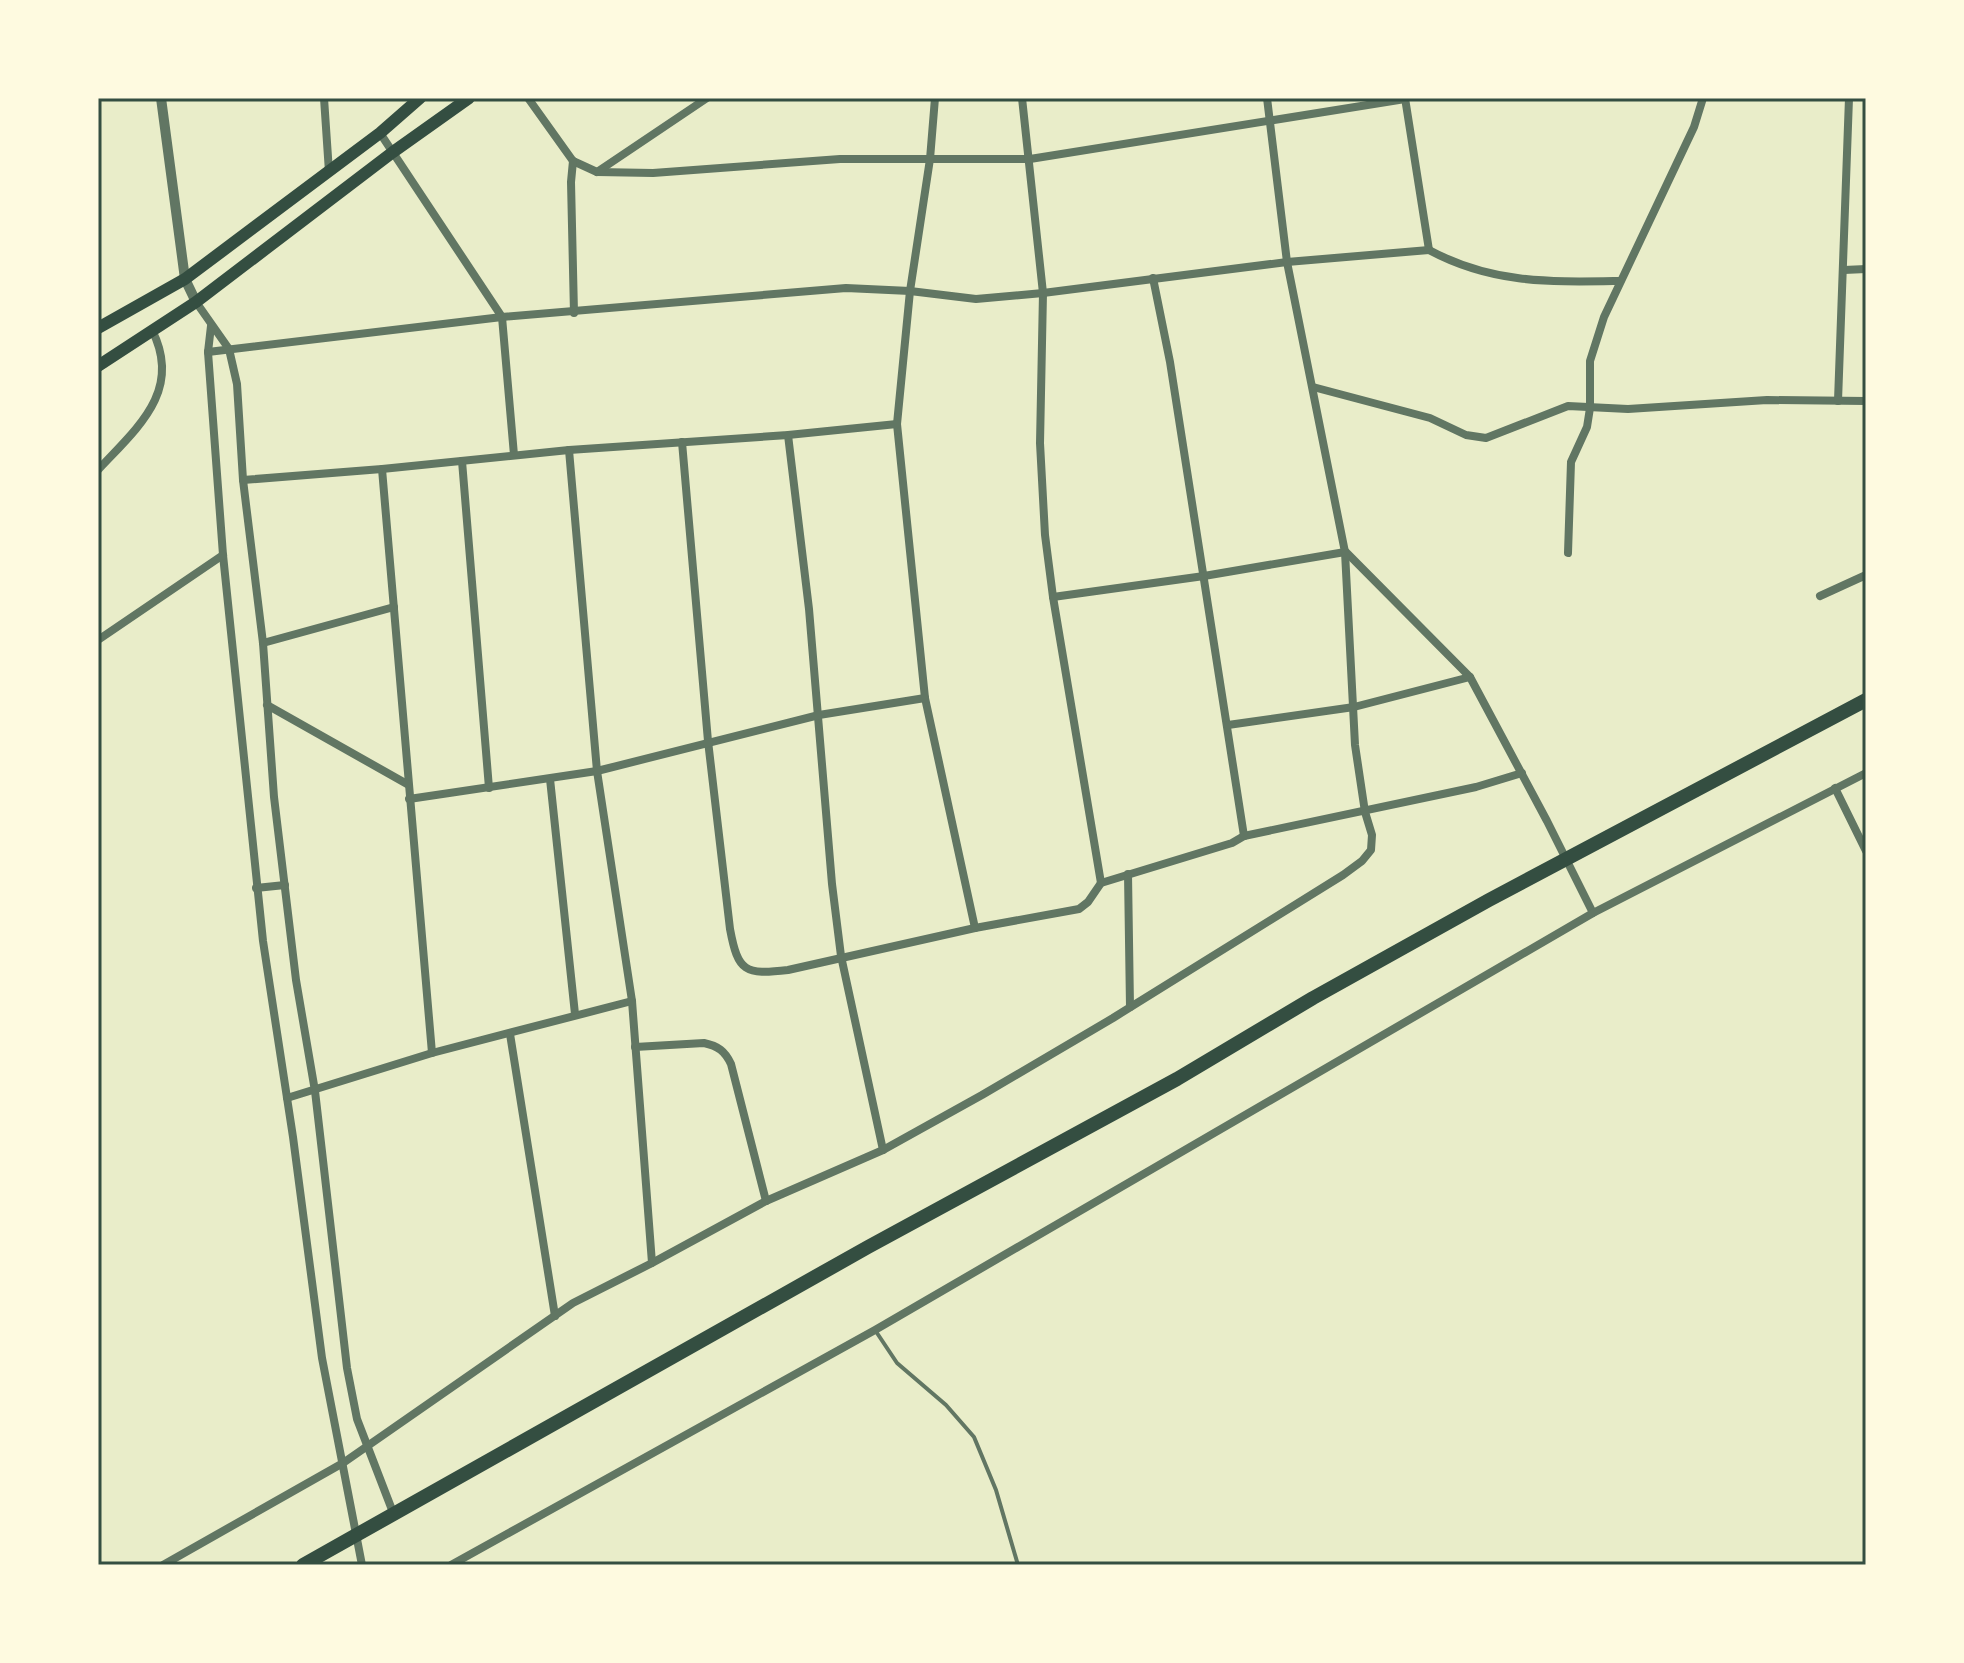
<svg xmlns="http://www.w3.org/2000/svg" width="1964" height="1663" font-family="'Sofia Sans Condensed',sans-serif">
<rect width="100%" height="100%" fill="#e9edc9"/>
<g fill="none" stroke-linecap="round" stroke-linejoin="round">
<polyline stroke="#617663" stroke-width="4" points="875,1330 897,1363 946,1405 974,1437 996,1490 1018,1565"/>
<g stroke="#617663" stroke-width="8">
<polyline points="324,98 329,172"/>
<polyline points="528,98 573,161 597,172 653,173 840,159 1030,159 1405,99"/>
<polyline points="935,98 930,159 910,291 897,424 925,698 975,928 1079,909 1088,902 1101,883 1232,843 1244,836 1476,787 1522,773"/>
<polyline points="1022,98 1043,293 1040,443 1045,535 1053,597 1101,883"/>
<polyline points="1405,98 1429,250"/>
<polyline points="380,133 502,317 514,455"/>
<polyline points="573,161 571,182 574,313"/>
<polyline points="597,172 707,98"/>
<path d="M1429,250C1492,284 1550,282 1620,281"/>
<polyline points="1844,270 1866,269"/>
<polyline points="1153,278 1170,362 1244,836"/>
<polyline points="196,302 229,349 237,384 243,480 263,643 274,797 296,980 315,1091 347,1368 357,1419 394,1515"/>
<polyline points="211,326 208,352 223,555 263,941 293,1137 322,1358 362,1565"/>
<polyline points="208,352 502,317 846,288 910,291 976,299 1043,293 1287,262 1429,250"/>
<polyline points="1313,387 1430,418 1466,435 1486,438 1568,406 1628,409 1767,400 1866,401"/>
<polyline points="1838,401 1849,98"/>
<polyline points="788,435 809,609 832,884 841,956 883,1150"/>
<path d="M682,442L708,741L730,929C738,972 745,975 788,970L975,928"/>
<polyline points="462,461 489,788"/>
<polyline points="382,469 432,1053"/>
<path d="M98,470C137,428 183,391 152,330"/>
<polyline points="243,480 382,469 569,450 788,435 897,424"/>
<polyline points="1346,552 1470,677 1547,821 1593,913"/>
<polyline points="1568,553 1571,462 1587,427 1590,408 1590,361 1604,317 1694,127 1703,98"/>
<polyline points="1820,596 1866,575"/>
<polyline points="1053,597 1204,576 1345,552"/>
<polyline points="98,640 223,555"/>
<polyline points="263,643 394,607"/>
<polyline points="267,705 407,784"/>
<polyline points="1228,725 1354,707 1470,677"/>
<polyline points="550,779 575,1014"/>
<polyline points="1835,788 1866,851"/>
<polyline points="409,799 597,771 819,715 925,698"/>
<polyline points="1128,874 1130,1007"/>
<polyline points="256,888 285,885"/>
<polyline points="510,1034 555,1316"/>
<path d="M635,1047L704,1043C718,1046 725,1051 731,1064L766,1201"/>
<polyline points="287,1098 432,1053 632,1001"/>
<polyline points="652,1263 766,1201 883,1150 982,1095 1113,1018 1343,875 1362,861 1371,850 1372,835 1365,812 1355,745 1345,552 1287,262 1267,98"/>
<polyline points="163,1565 343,1463 573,1303 652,1263 632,1001 597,771 569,450"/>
<polyline points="451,1565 875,1330 1593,913 1866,773"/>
</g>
<polyline stroke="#617663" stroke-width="10" points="161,98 185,279 196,302"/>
<g stroke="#344e41" stroke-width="12">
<polyline points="98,328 185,279 380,133 420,98"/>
<polyline points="98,366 196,302 393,152 469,98"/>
</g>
<polyline stroke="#344e41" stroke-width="14" points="303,1565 868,1247 1177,1079 1313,998 1489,900 1866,700"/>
</g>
<rect width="1964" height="1663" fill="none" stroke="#fefae0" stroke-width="200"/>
<rect x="100" y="100" width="1764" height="1463" fill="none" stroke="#344e41" stroke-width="3"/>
</svg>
